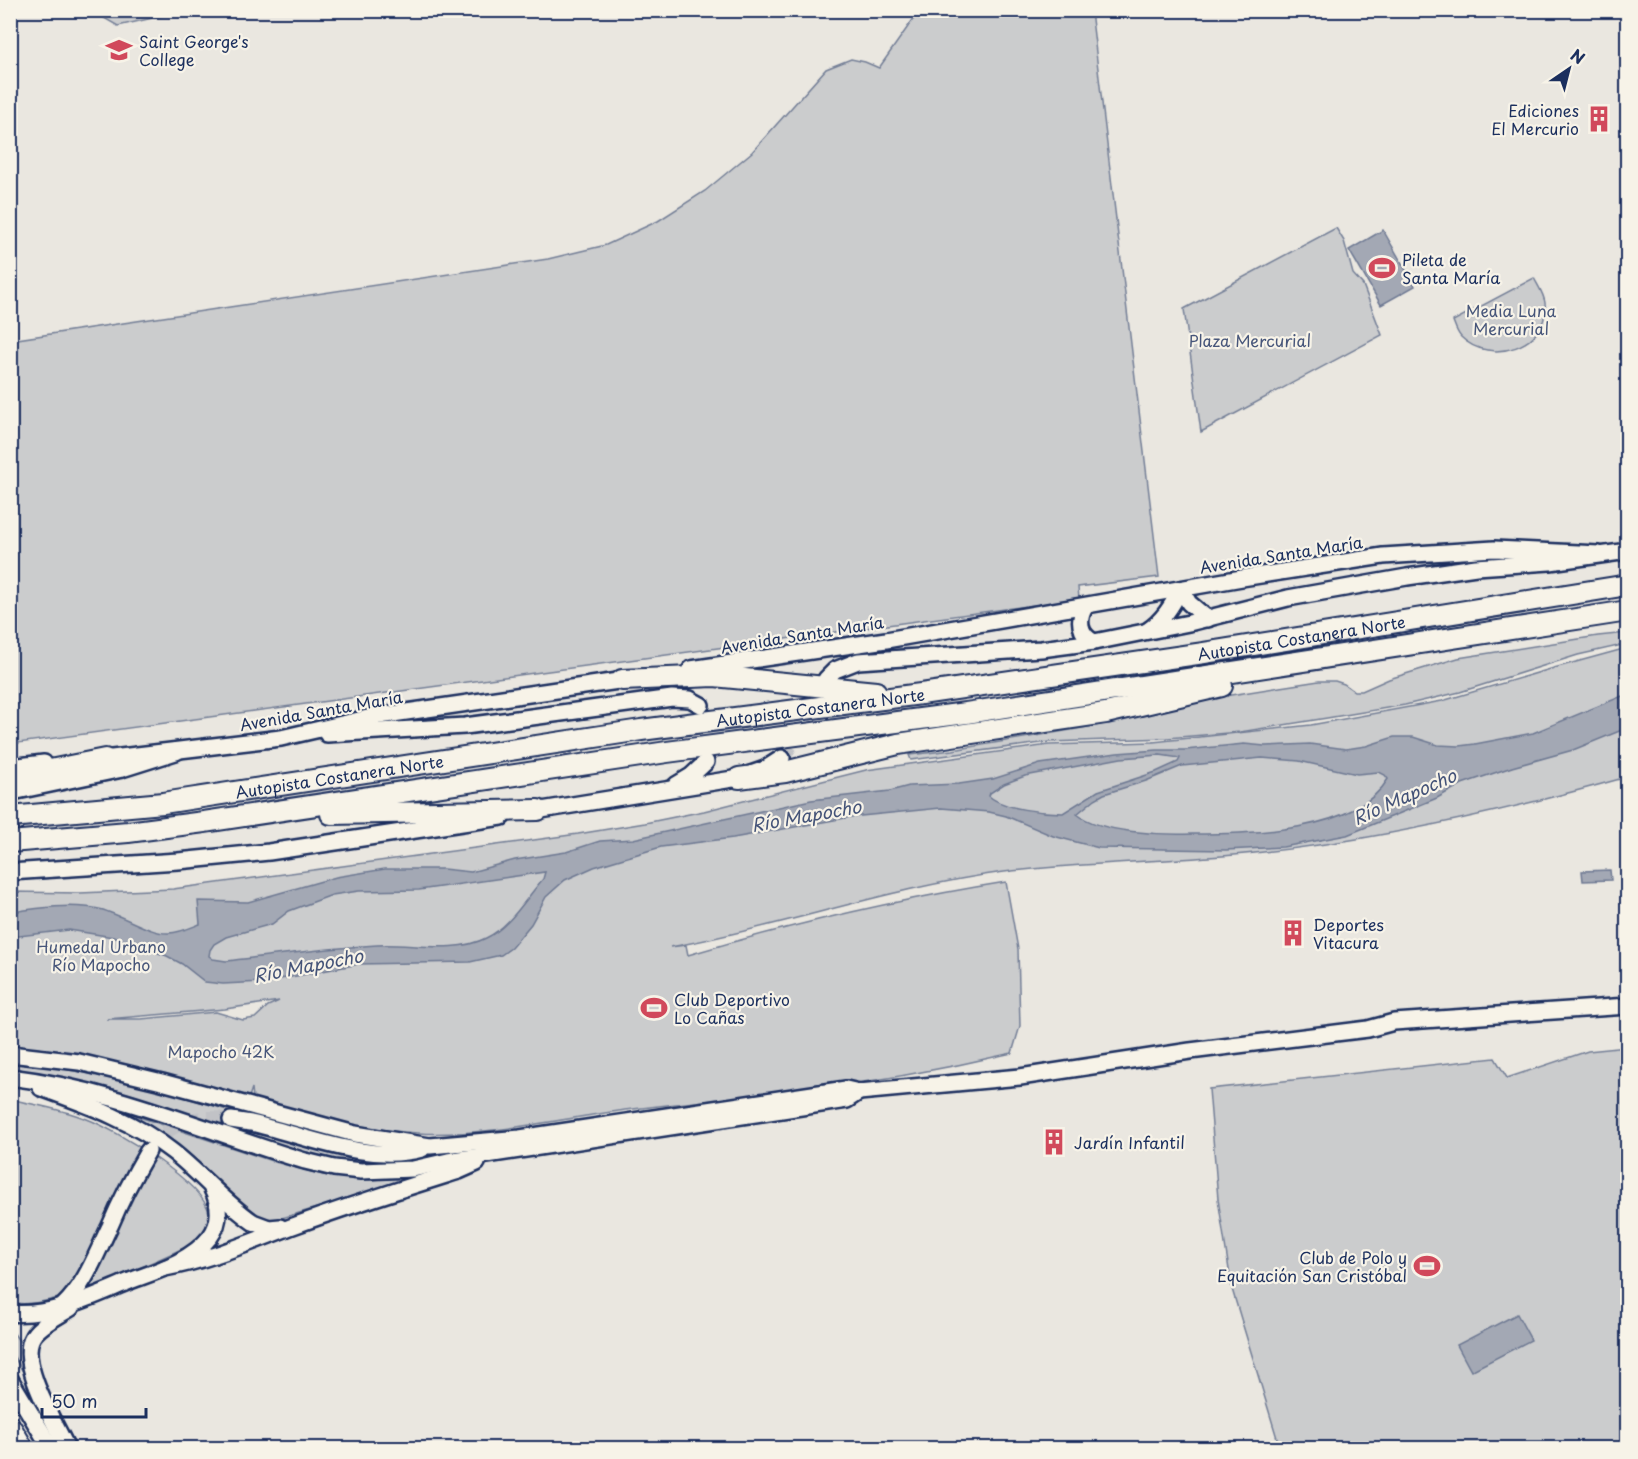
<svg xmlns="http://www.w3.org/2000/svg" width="1638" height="1459" font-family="'Playpen Sans',sans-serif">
<rect width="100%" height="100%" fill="#eae7e0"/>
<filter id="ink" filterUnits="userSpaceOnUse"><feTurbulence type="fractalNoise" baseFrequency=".0167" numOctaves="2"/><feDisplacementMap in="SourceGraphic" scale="12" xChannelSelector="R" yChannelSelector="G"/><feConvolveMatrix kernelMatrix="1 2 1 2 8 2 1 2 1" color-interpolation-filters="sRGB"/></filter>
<g filter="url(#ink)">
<g fill="#cbcccd" stroke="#737e96" stroke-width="1.5" fill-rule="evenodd">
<polygon points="106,11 106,10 183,11 118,26 104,18"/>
<polygon points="919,11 1091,11 1159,577 1078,587 1079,599 11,744 11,340 548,259 606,245 658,221 705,191 752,152 826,69 851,59 865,62 879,68"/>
<polygon points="1336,228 1344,241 1353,274 1363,285 1382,335 1201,432 1184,309"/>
<path d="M1534,278C1538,286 1544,294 1545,303C1550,347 1490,366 1461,337C1457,333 1455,326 1453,321Z"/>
<polygon points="1627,633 1627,644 1578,655 1460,692 1405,705 1327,718 1240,732 1167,738 1049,742 911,760 909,755 953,750 1100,725 1181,703 1280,687 1319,681 1335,681 1344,684 1354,691 1362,691 1389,679 1458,658 1598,636"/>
<path d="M1627,648V777C1499,813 1367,843 1234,855C1158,862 1080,863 1004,872C891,887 782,927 670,947L686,945L688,955C793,924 899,899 1006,882L1018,949L1020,1026L1012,1053C940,1070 866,1083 793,1092C737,1098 681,1103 625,1110C560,1119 483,1137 418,1133C361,1130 307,1113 253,1098L252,1088L249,1097C172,1077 91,1050 11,1048V892L80,893L173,889L578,834L645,823L704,811L866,770L1049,745L1153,742L1311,725L1442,701L1554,668ZM279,1001L268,1006L255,1018L243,1020L216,1012L141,1019H107L225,1009Z"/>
<polygon points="1627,1047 1627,1448 1280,1448 1232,1289 1218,1199 1209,1089 1495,1058 1507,1078 1588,1051"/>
<path d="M11,1062C85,1069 155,1088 227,1110V1125L341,1155L388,1161V1163C372,1163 355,1164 338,1161C270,1150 205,1118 139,1097C97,1083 54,1075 11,1069Z"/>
<path d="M10,1099C36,1105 62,1109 87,1119C116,1130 203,1182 209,1213C211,1223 207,1231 202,1240C161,1257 51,1314 11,1302Z"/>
<polygon points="103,1105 275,1162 323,1175 369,1180 427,1176 268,1222 256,1217 214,1179"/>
<polygon points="10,1328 22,1345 21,1358 25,1375 11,1352"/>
</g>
<g fill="#a3a8b4" stroke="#6d7892" stroke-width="1.5" fill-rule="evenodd">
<polygon points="1383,230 1415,286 1381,305 1349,250"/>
<path d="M1627,694V728L1573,750L1512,767L1462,784L1437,798L1347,835L1283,847L1226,850L1099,848L1053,836L1006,816L989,812L941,808L851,817L733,838L661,847L594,867L565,880L546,897L531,924L511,948L501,955L470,962L359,964L265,982L223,984L205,982L182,964L167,956L113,937L69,930L11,937V912C38,908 71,903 99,909C119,913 151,935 169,933C179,933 190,928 200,924L198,901L248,902L336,877L385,869H443L471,872L515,860L566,852L600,841L633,839L811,800L890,791L909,786L959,784L993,779L1040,764L1117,753L1157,750H1185L1244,744L1265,746L1310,744L1346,749L1366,746L1394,737H1413L1438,745L1459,746L1475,744L1533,733ZM1160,755L1180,758L1178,762L1156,772L1098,791L1063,813C1043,813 1004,809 989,796L990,793L1004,784L1025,776L1121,758ZM1262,758L1299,761L1357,774L1379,772L1385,775L1388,779C1356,833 1247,834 1192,834C1163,835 1100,833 1077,814L1095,799L1104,794L1146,781L1182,766ZM545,872L543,879C526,898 510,927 486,938C455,954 411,943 377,945C326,948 276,955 226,961L213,959L209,956L210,950L214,944L226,937L272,924L289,911L332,895L359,891L419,890Z"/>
<polygon points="1610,870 1611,880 1583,881 1582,871"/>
<polygon points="1517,1314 1531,1340 1471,1371 1457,1345"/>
</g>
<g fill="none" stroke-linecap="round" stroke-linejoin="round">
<g stroke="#c1c2c6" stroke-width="15" stroke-dasharray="15 8" stroke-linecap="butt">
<polyline points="782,758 794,740 825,679"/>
<path d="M149,1149C173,1119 195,1116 231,1120"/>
</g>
<g stroke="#1b2f5e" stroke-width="20">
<g id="secondary">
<polyline points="1181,589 1189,603 1208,619"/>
<path d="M1086,606C1077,619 1079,634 1094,642"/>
<path d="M1147,631C1163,621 1172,605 1181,589"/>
<polyline points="691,669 886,640 1242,578 1383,556 1494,549 1599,554"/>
<polyline points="826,679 835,670 858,661 1041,649 1094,642 1189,623 1288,598 1407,577 1476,567 1550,562 1628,551"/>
<polyline points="327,734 465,726 672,698 690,699 701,705"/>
<polyline points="95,760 281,738 372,717 632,679"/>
<polyline points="10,767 44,763"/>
<polyline points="676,785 691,776 706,762"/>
<polyline points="529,812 739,778 765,769 782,758"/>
<polyline points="10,872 178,861 269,852 502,817"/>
<polyline points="10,1054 79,1062 162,1082 355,1134 430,1146 520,1138 846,1089 859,1092 1020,1077 1190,1051 1368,1029 1394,1022 1628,1006"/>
<path d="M10,1077C116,1090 205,1131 305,1161L334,1168L361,1171L413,1169L448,1161L847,1100L859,1092"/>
<path d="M41,1088C88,1105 134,1121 173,1152C201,1174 224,1202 253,1222L269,1228L280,1227"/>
<path d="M231,1120L251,1123C304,1135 368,1164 422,1149"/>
<path d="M165,1268C210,1260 253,1241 296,1225C350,1205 405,1188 459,1171L477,1163"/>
<path d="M63,1306C86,1284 96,1254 110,1226C121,1200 134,1175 148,1151"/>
<path d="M10,1313C52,1317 93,1296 130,1281C157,1271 191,1261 210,1237C221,1222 220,1205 212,1189"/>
<path d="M67,1448C55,1423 17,1362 33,1336C41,1324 59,1316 71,1308"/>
</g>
</g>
<g stroke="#1b2f5e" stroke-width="21">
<g id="primary">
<polyline points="10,792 120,769 177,751"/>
<polyline points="10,1380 51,1448"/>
</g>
</g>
<g stroke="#1b2f5e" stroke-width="24">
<g id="motorway">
<polyline points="622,680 714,676 876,692"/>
<polyline points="10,778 105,759"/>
<polyline points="739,778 785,772 898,744 1106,713 1222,686"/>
<polyline points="331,814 538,810"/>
<path id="s1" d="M10,817L163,803L641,730L921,694L1204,653L1628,585"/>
<polyline points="10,842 128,832 204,822 667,752 966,713 1628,611"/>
<polyline points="10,1426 23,1448"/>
</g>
</g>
<use href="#secondary" stroke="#f7f3e8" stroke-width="15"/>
<use href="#primary" stroke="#f7f3e8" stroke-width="16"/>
<use href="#motorway" stroke="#f7f3e8" stroke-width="20"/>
</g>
</g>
<defs>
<g id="school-bare" transform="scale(2.07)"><path d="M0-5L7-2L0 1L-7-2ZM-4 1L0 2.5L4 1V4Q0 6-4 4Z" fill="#d1495b" stroke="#f7f3e8" stroke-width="2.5" paint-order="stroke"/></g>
<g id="building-bare" transform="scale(2.07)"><path d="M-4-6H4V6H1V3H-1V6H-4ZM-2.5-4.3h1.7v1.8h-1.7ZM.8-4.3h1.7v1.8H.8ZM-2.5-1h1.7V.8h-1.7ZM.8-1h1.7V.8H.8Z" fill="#d1495b" stroke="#f7f3e8" stroke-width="2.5" paint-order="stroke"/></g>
<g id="stadium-bare" transform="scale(2.07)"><path d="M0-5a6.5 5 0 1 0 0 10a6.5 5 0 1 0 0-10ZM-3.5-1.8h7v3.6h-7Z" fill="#d1495b" stroke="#f7f3e8" stroke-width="2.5" paint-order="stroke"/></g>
</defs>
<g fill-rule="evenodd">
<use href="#school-bare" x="119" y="50"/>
<use href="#building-bare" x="1599" y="119"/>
<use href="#stadium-bare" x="1382" y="268"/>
<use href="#building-bare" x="1293" y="933"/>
<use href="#stadium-bare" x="654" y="1008"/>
<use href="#building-bare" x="1054" y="1142"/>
<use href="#stadium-bare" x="1427" y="1266"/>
</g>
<g text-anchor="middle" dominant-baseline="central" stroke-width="4.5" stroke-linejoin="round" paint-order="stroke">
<g font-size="16" fill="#1b2f5e" stroke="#f7f3e8" text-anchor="start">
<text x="139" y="41">Saint George's<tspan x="139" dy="18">College</tspan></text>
<text x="1579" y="110" text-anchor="end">Ediciones<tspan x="1579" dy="18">El Mercurio</tspan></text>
<text x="1402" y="259">Pileta de<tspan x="1402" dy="18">Santa María</tspan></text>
<text x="1313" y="924">Deportes<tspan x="1313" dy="18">Vitacura</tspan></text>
<text x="674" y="999">Club Deportivo<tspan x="674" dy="18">Lo Cañas</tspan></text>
<text x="1074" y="1142">Jardín Infantil</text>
<text x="1407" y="1257" text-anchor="end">Club de Polo y<tspan x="1407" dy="18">Equitación San Cristóbal</tspan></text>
</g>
<g font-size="16" fill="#47567a" stroke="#f7f3e8">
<text x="1511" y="310">Media Luna<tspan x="1511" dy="18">Mercurial</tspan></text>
<text x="1250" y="340">Plaza Mercurial</text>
<text x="101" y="946">Humedal Urbano<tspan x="101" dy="18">Río Mapocho</tspan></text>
<text x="221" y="1051">Mapocho 42K</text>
</g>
<g font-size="16" fill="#1b2f5e" stroke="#f7f3e8">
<text transform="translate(1281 554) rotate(-9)">Avenida Santa María</text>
<text transform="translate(802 634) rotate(-9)">Avenida Santa María</text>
<text stroke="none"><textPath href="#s1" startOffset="1304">Autopista Costanera Norte</textPath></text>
<text stroke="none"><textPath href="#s1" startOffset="818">Autopista Costanera Norte</textPath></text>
<text transform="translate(321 710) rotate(-10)">Avenida Santa María</text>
<text stroke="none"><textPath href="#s1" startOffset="332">Autopista Costanera Norte</textPath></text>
</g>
<g font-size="18" font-style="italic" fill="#445378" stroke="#f7f3e8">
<text transform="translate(1404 796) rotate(-24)">Río Mapocho</text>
<text transform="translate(806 815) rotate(-10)">Río Mapocho</text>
<text transform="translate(308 965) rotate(-11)">Río Mapocho</text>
</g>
</g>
<rect width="1638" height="1459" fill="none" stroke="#f7f3e8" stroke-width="36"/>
<rect x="18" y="18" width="1602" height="1423" fill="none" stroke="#1b2f5e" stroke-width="2" filter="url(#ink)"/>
<g transform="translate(1569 69) rotate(35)" stroke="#f7f3e8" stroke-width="4.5" paint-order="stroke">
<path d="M0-4.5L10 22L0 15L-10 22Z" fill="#1b2f5e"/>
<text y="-9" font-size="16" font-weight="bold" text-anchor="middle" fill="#1b2f5e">N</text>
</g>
<path d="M42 1408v9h104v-9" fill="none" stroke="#1b2f5e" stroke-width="3"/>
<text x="51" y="1408" font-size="18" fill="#1b2f5e" stroke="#f7f3e8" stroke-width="4.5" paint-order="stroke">50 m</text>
</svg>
